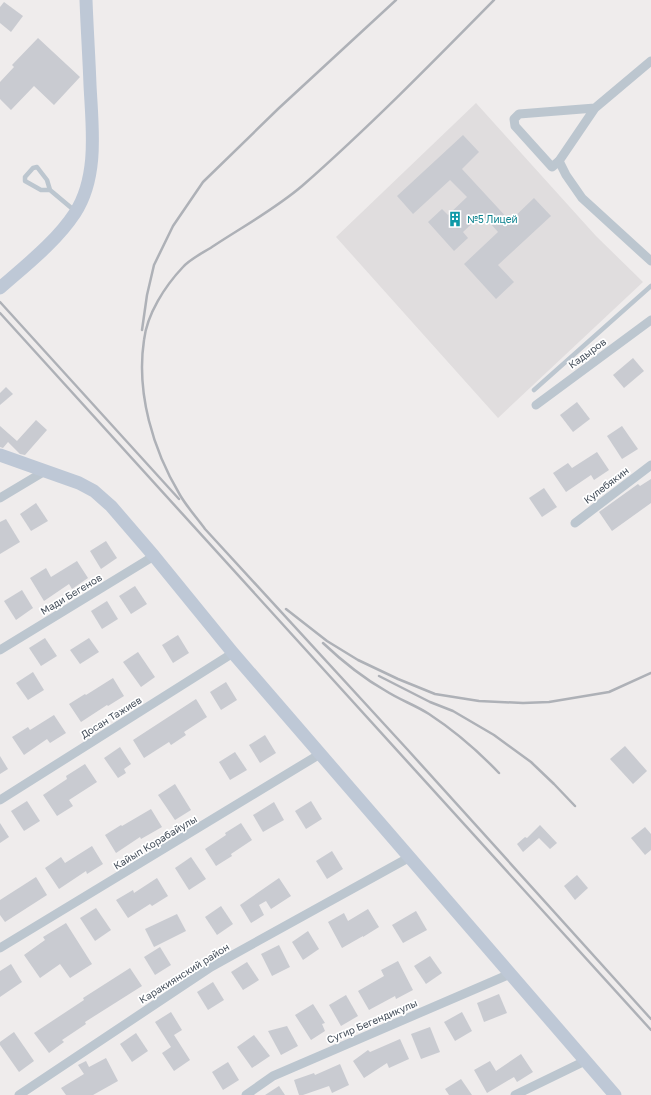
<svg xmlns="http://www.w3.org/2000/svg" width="651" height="1095" font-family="'Golos Text',sans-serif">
<rect width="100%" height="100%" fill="#efecec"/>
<polygon fill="#e0ddde" points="476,103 596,236 643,282 498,418 336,237"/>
<g fill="#c9cbd1">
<polygon points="4,2 23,16 11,32 0,23 0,7"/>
<polygon points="38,38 80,77 54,105 34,86 11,110 0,99 0,82 14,67 12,65"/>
<polygon points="463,135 479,152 462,169 510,221 534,198 551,216 498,265 514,282 496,299 464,264 498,232 482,214 463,232 468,238 454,251 428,222 442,209 448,215 467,197 450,180 413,214 397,196"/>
<polygon points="633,358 644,371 624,388 613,375"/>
<polygon points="6,387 13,394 0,405 0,393"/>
<polygon points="577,402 590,419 573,432 560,415"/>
<polygon points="36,420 47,430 25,455 20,454 8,442 3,448 0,447 0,426 17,441"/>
<polygon points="622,426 638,449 622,459 607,436"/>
<polygon points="597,452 609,470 594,480 591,475 566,492 553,473 568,463 572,468"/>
<polygon points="651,479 651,503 612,531 599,512 638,484 640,486"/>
<polygon points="544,488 557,507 542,517 529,498"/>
<polygon points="36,503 48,521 31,531 20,514"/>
<polygon points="6,519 20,542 0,554 0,522"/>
<polygon points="106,541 117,558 101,569 90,551"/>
<polygon points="77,561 88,578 72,589 69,584 44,601 30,578 46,568 51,577"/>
<polygon points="135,586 147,604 131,614 119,596"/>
<polygon points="22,590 33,608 16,620 4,601"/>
<polygon points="107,601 118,619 102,629 91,611"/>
<polygon points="178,635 189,653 173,663 162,645"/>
<polygon points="45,638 57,656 41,666 29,648"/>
<polygon points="89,638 99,652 80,664 70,650"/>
<polygon points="138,652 155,677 141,687 123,662"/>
<polygon points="33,672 44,690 28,700 16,683"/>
<polygon points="113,678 124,696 108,706 107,705 81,722 69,704 85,694 86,695"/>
<polygon points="226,682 237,700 221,710 210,692"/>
<polygon points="196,699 207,717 184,732 186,735 171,745 169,742 144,758 133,740"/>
<polygon points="54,715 66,733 50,743 47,739 24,755 12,737 28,727 30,730"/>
<polygon points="265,735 276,753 260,763 249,745"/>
<polygon points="625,746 647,771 633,784 610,759"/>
<polygon points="120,747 131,764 124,769 126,773 118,778 104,758"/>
<polygon points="235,752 247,770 230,780 219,762"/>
<polygon points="0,756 8,769 0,774"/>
<polygon points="85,764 97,782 69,800 73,806 57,816 43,795 67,779 66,776"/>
<polygon points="175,784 191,810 175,820 158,795"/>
<polygon points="27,801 40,821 24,831 11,811"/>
<polygon points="311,801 322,819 306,829 295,811"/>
<polygon points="274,802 284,820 263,832 253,815"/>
<polygon points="151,809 162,827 141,839 140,837 116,853 105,835 121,825 122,826"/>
<polygon points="0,823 9,837 0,843"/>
<polygon points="241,823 252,840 231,854 232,856 216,866 205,849 226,835 225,833"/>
<polygon points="540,825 557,843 550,849 539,838 523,852 517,844 525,837 527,838"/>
<polygon points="645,827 651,834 651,850 645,855 631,838"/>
<polygon points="92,846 103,864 87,874 86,871 59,889 45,868 61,857 65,863"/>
<polygon points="332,851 343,869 327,879 316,861"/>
<polygon points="191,857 206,879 189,890 175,868"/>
<polygon points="577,875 588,888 575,900 564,886"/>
<polygon points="36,877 47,895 5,922 0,915 0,900"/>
<polygon points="157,878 168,896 152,906 150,904 128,918 116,900 133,890 134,893"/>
<polygon points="279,878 291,896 271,909 266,901 259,905 264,915 251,923 240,905"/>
<polygon points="221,906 233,924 217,935 205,917"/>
<polygon points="96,908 111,930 95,941 80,918"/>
<polygon points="368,909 379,927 363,937 363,936 342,948 328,922 344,913 348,921"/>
<polygon points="416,911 427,930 403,943 392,925"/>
<polygon points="177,914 186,931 154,947 145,929"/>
<polygon points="66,923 92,964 70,978 60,964 40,978 24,955 45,940 43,937"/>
<polygon points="308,931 319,949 303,960 292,942"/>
<polygon points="279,945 290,967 272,976 261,954"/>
<polygon points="160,947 171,965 155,975 144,957"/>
<polygon points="430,956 442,973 426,984 414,966"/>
<polygon points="398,961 413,990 396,999 395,996 369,1010 358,991 384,976 381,970"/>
<polygon points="247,962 259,980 243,990 231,972"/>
<polygon points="11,964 22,982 0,997 0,971"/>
<polygon points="130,968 142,986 85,1022 86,1024 62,1040 64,1042 49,1053 34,1033 84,1000 83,998"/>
<polygon points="213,982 224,1000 208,1010 197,992"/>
<polygon points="499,994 507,1013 484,1022 477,1003"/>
<polygon points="346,995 358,1016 341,1026 329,1005"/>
<polygon points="313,1004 325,1023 322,1024 325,1031 311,1040 295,1015"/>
<polygon points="171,1012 182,1030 174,1035 190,1060 174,1071 162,1053 171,1047 155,1022"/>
<polygon points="462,1012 472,1031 455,1041 444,1022"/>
<polygon points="287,1026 298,1046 281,1055 268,1031"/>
<polygon points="430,1027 440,1052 421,1059 411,1034"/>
<polygon points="14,1032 34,1061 19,1072 0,1045 0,1042"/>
<polygon points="136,1033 148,1051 132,1062 120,1044"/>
<polygon points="254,1035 270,1056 252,1068 237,1047"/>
<polygon points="400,1039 409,1059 389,1068 387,1063 364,1078 353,1061 368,1050 370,1052"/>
<polygon points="521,1054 533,1072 517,1082 514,1077 487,1093 474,1070 490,1061 496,1071"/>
<polygon points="106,1058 118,1081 93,1095 66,1095 61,1088 84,1074 78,1065 86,1061 89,1067"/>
<polygon points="228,1062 239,1080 223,1090 212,1072"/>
<polygon points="340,1064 349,1085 332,1093 329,1086 303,1095 299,1095 294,1080 314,1073 315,1075"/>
<polygon points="461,1079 472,1095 449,1095 445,1089"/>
<polygon points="279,1086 285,1095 265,1095"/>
</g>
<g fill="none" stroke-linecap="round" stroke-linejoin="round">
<g stroke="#bcc6cf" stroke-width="4.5">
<polyline points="50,190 41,190 25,181 25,177 33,168 37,167 47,180 50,190 75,211"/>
<polyline points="534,390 651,286"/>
</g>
<g stroke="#bcc6cf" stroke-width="9">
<polyline points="595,108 519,114 514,119 515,126 552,167 559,161 595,108 651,61"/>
<polyline points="559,161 566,175 582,198 651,261"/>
<polyline points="536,405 651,320"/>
<polyline points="0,498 45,471"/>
<polyline points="575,523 651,465"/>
<polyline points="0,650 154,556"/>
<polyline points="0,800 233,653"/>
<polyline points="0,948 320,754"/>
<polyline points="19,1095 211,967 410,857"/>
<polyline points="246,1095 273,1076 510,974"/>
<polyline points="515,1095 585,1061"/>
</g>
<g stroke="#bec8d6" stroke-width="13">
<path d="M0,288C26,265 56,242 75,213C99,176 92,126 90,85C89,57 87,28 86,0"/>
<polyline points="0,455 79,483 94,491 111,506 154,556 233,653 615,1095"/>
</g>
<g stroke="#aeb1b7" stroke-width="2.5">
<path d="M494,0C431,64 369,127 302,186C275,209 244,226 215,245C205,252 191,258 183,267C165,286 147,314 144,340C136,393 153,450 180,495C187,507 197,518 205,529L407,749L651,1019"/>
<polyline points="0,302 179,499"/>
<polyline points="0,313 651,1030"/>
<polyline points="142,330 147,295 154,265 173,226 203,182 279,108 396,0"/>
<polyline points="286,609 327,641 358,660 398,679 435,694 479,701 523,703 549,702 609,692 651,673"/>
<path d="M323,643C342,661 363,678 386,691C400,700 415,705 429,714C455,731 478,751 499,773"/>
<polyline points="379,676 430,702 453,711 494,735 531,762 554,784 575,806"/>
</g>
</g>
<defs>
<g id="building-bare" transform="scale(1.2)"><path d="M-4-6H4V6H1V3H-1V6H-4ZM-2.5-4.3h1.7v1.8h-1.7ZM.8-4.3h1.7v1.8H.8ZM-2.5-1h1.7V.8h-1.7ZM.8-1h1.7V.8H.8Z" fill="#0f9aa8" stroke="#fff" stroke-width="2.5" paint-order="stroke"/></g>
</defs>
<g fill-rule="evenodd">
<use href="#building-bare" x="455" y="219"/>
</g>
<g text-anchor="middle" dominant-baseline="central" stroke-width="3.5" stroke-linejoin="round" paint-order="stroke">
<g font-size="10" fill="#0d838f" stroke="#fff" text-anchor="start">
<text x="467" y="219">№5 Лицей</text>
</g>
<g font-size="10" fill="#444e5a" stroke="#fff">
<text transform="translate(587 353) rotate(-36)">Кадыров</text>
<text transform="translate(606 485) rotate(-37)">Кулебякин</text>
<text transform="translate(71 594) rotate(-31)">Мади Бегенов</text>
<text transform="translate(111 717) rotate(-32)">Досан Тажиев</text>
<text transform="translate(155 842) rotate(-31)">Кайып Корабайулы</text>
<text transform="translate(184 973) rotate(-32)">Каракиянский район</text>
<text transform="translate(372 1021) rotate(-23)">Сугир Бегендикулы</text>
</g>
</g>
</svg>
